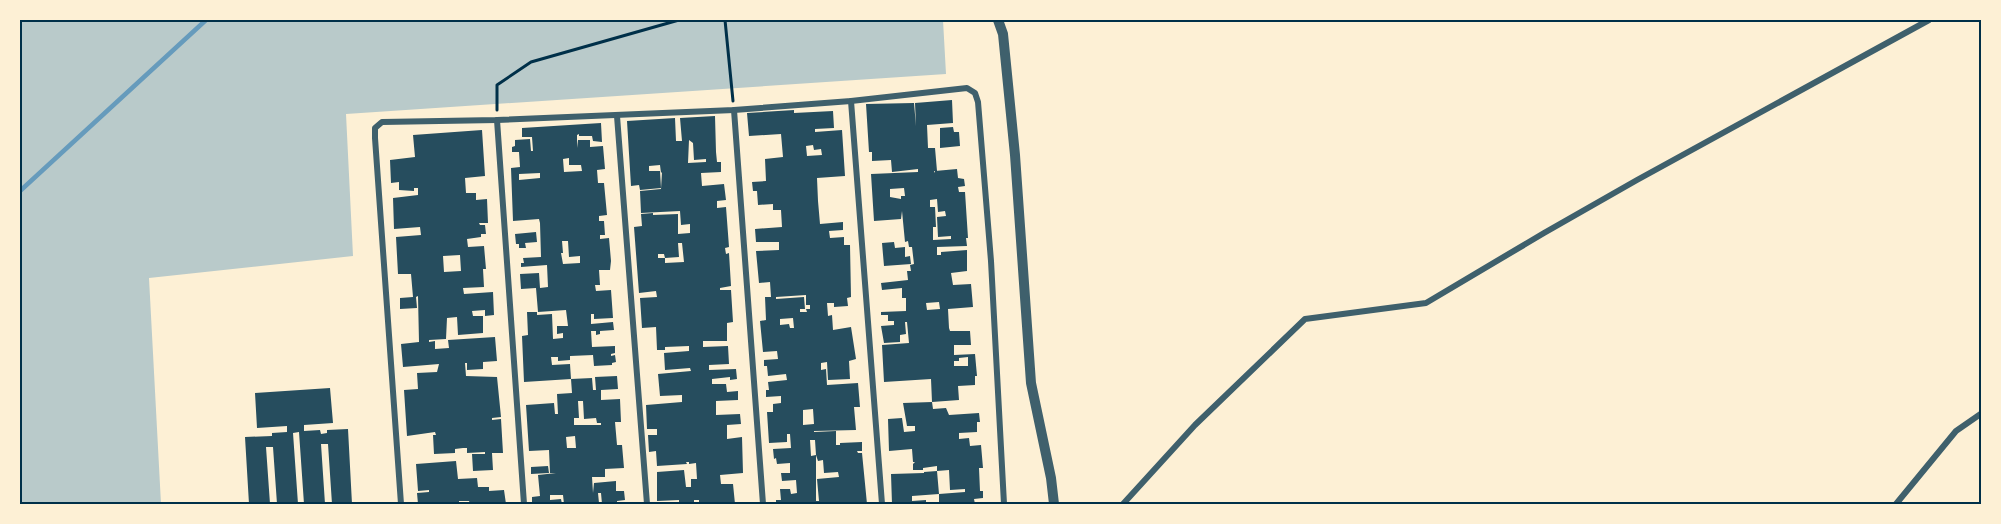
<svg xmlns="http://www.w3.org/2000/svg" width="2001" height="524" font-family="'Source Serif 4',serif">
<rect width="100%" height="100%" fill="#fdf0d5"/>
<polygon fill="#b9caca" points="20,20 943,20 946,74 346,114 353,256 149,278 161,504 20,504"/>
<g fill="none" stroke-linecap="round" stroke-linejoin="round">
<polyline stroke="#669bbc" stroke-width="4.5" points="20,191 206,20"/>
</g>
<g fill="#264d5e" fill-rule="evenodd">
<path d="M952,100L953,123L927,125L928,148H935L937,171H934V173L935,171L957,169L958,178L964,179L965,186L958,187L959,192H965L968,238H966L967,246L937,247V255H941V252L967,250V271L951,273L953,285L971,284L973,307L948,309L949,328L950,331H970L971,345H954V355L975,354L977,376H975V385L958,386L959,400L932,402L931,379L884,382L882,345L909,343L907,322H905L906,334L900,335V342L884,343L881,326L894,325V321H888V315H881V312L906,311V298H902V288L882,290L881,283L908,280L907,271H911L910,265L914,264L912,247H909L908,241L905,242L902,211L901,219L874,221L871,174L918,172V169L892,172L891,160L872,161V152H869L866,104L914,103L916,126L915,103ZM904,188L905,196H901V199L890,197V189ZM937,199L938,212L945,211L946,216L937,217L938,237L951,236V239L933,240V227H936L935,207H930V200ZM939,302L940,309L927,310L926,303ZM968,357V366H954V361H959V358Z"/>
<path d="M794,110V113L833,111L834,128L815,129V132L842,130L845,176L817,178L818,201L820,224L843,222V230L829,231L830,238L844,237V245H850L851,297L847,298L848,306L834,307V303H827L828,316L832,315L833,330L851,327L856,359L849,361L850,379L828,380L827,362L821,363V370L826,369L827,385L858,383L860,407H854L856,430L814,431V432L836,431V445H840V443L862,442V451H857L858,453H862L867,504H805V502L776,504V500H781L780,489H790L791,494L797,493L796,480L782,481L781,473H790V463L777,464L776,458L774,459L773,449L791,448L790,434H787V442L769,443L767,412H773V404L781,403V396L766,397V390H769L768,382L787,380L786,374L768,376L767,366H764V360L778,359L777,351L763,352L760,321L766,320L765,297H771L770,282L759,283L756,251L779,250V242H756L755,229L782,227L781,210H773V204L758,205L757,191H753L752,182L766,181L765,159L783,157L781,134L749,136L747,113ZM813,145L814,150L821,149L822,155L807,156L806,146ZM806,295V305H810V309H806L807,312H800V309H805L804,297L776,299V297ZM793,318L794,328H790L789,324L780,325V319ZM813,409L814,424L803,425V410ZM810,440H815L816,455L818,461L823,460L824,473L838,472L839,477L817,479L819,501H816V455L811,456Z"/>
<path d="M715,116L716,152L717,162H721V172L701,173L702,186L724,184L726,200L717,201V208L726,207L729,247L725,248L726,254L729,253L731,286L720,288V290H731L733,322L727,323V341H703V347L728,346L729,364L709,365V370L736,369L737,379L730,380V377L712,379V384H726L727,392L738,391V400L716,401V415L740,414L741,424L727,425V439L742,437L743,473L720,475L721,484H733L735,504H699V500H694V504H679V500L657,501V472L684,470L686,487H691V479H697L696,463L689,464V462H686L687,464L657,466L656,451L649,452L648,435H657V429H647L646,405L682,402V395L660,396L658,374L691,371L690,368L665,370L664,353L689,351V346L665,347V350H657L656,327L642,328L640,298L657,297L656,291L639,293L634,227L642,226L641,214L653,213V215L678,214V234L690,233V224L681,225L680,211L641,213L640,191L661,189L662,172L661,173L660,165L649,166V171H660L661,188L640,190L639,185L631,186L627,121L675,118L676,141H682L680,118ZM689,140L693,143L694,160L706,159V162L688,163ZM678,243H682L684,262L665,263V258H658V254H664L665,258L679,257Z"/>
<path d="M601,123L602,142L593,141L592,136H579V134L577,135V148L578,140H590V147L603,146L605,169L597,170L598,183H604L607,215L599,216V221H604L605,235H600V239L609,238L611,261L610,270H599L600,285H595L596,291L611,290L613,318L594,319V314H591V324L613,322L614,330L600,331V334L596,335V331H591L592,347L615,346V353L611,354V356L615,355L616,362L612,363V365L594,366L593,355L570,356V360L558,361V357H551L552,365L570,364L571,379L592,378L593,390H596L595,377L617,376L618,389L601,390V400L620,399L621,422H615L617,445H622L624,468L605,469V477H592L593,493L594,483L616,481V491H624L625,500L617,501V504H602L601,493H598L599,503L564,504L563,495H550V500L561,499L562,504H532V497L540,496L538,475L556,473H550L549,450L529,451L526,405L554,403L555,414H558L557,394L572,393L571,379L524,382L522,336L528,335L527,312H537V315L552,314L553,339L563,338V333L557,334V326H568L566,310L538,312L536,288L521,289L520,274L539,273L540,288L548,287L547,265L521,267V263H524L523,258L541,257L540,223L539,219L513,221L511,168L520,167L519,152H512V147L515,146V140L530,139L531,151H533L532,137H522V128ZM569,158V165H581L582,171L564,172L563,159ZM540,173V178L519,180V174ZM562,241H568L569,257L580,256V263L563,264L561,253H563ZM578,401H583L584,419L596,418L597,423H601V425H574V418H579ZM575,436L576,448H567L566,437Z"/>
<polygon points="953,127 954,132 959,132 960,146 940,148 940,128"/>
<path d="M482,130L485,176L465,178L466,193H476V200L487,199L488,223H479L480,225H485L486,234H481V237L467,239L468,247L484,246L486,269H483L484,287L463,288L464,294L493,292L494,315L485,316V310L472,311L473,316H483V333L458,335L457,317L447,318L446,339L429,340V342L435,341V349L449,348L448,340L495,337L497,361L483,362V369L467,370V363H465L466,376L497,377L501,417L492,418V420L501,419L503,453H492L493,470L473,471L472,454H485V452L467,453V448H463L455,449V453L434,454L433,435H436L435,432L407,436L404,390L418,389L417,373L437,372L439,364L403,367L401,344L419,342L418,296L416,297L417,308L400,309V298L413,297L411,274H398L396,237L421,235L420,227L394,229L393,198L418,195V188H414V191L399,190V182L391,183L390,160L415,157L413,135ZM460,255L461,271L444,272L443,256Z"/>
<polygon points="536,232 537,242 525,243 526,248 519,248 519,244 516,244 515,234"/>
<polygon points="894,242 895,248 905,247 905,257 910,256 911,264 884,266 882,243"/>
<polygon points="330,388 333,423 304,425 304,431 320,430 321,434 327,433 327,430 348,429 352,504 332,504 328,444 321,444 325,504 304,504 299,432 293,433 298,504 277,504 273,447 266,447 270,504 249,504 245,437 272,436 272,433 287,432 287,426 257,428 255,393"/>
<polygon points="932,402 933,409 946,408 949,415 979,413 980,422 977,422 977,432 959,433 959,439 969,438 970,446 981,445 983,468 979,468 980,491 983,491 983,498 974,499 975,504 939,504 939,494 965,492 965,489 950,490 949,470 937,471 937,466 923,468 923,470 913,470 913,464 915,462 913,462 912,449 889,451 888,419 902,418 904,432 915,431 915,426 907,426 903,403"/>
<polygon points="456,461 458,479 477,478 478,487 489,487 489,491 504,490 506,504 470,504 469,501 459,501 459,504 418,504 417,493 429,492 429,490 418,491 416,464"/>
<polygon points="548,466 549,473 531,474 531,467"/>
<polygon points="937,471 939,494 912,496 912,501 926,500 926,504 892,504 891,474 924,473 924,472"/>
</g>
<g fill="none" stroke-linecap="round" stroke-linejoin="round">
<g stroke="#003049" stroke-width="3">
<polyline points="725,20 733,101"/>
<polyline points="497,110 497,85 531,62 679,20"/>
</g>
<g stroke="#3f606c" stroke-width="6">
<polyline points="851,101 882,504"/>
<polyline points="734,110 763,504"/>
<polyline points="617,116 647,504"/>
<polyline points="497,120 524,504"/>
<polyline points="401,504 375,138 375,128 382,122 497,120 734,110 851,101 967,88 975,93 978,102 991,261 1004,504"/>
<polyline points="1123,504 1195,425 1305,319 1426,303 1544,233 1637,180 1929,20"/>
<polyline points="1896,504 1956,431 1982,413"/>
</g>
<polyline stroke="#3f606c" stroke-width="10" points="998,20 1003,34 1015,155 1031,383 1051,478 1054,504"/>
</g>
<rect width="2001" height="524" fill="none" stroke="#fdf0d5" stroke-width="42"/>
<rect x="21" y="21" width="1959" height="482" fill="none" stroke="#003049" stroke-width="2"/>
</svg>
